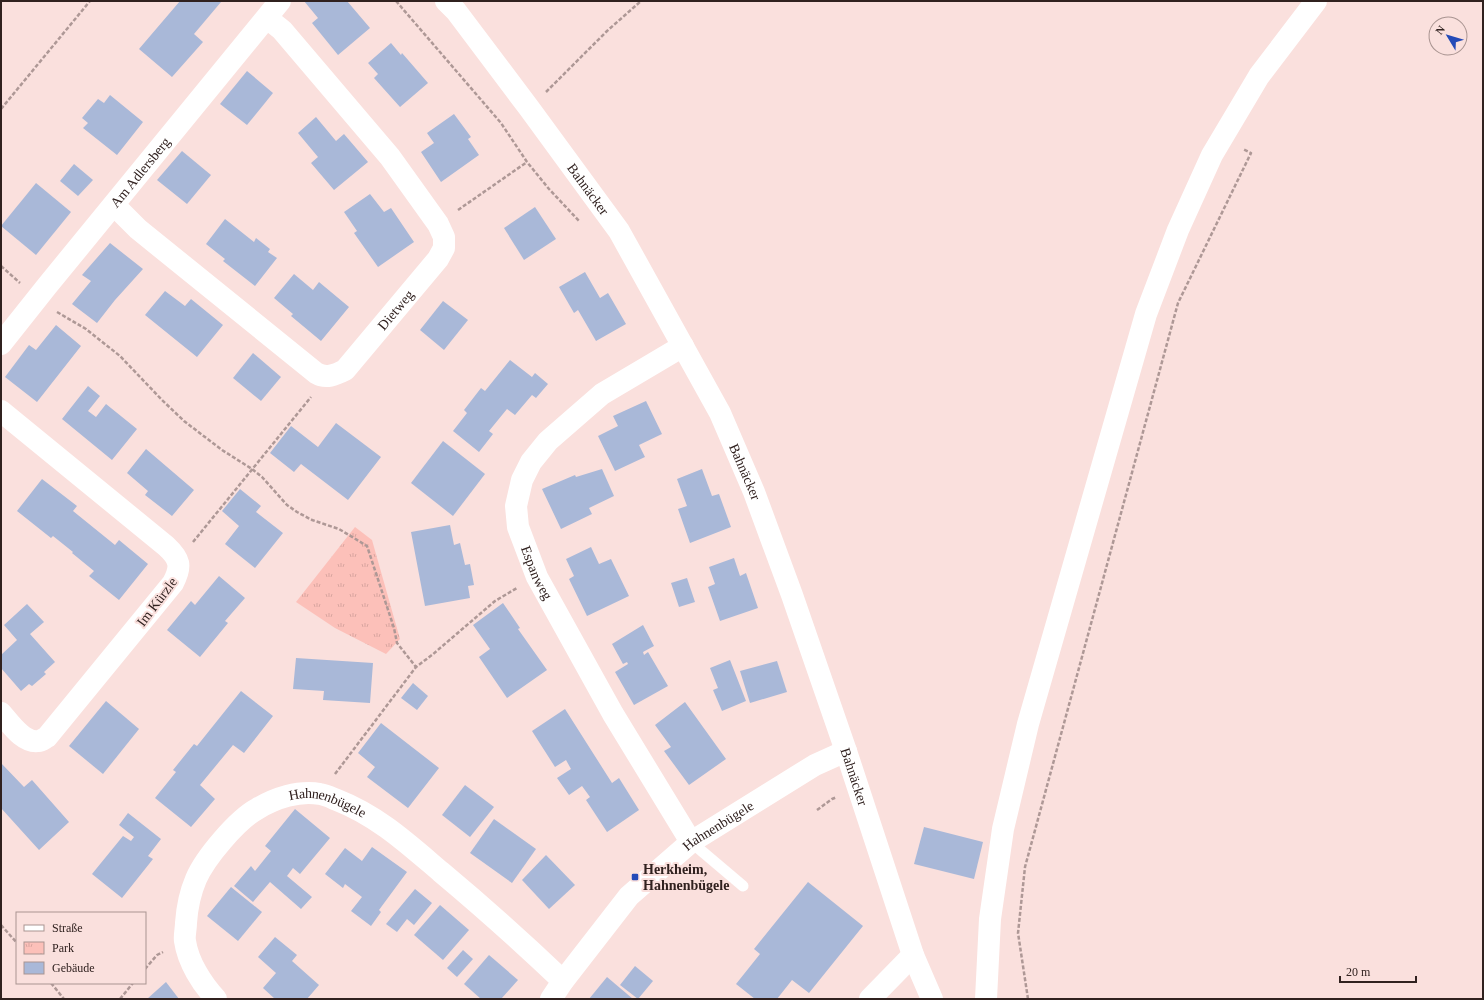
<svg xmlns="http://www.w3.org/2000/svg" width="1484" height="1000" font-family="'Times New Roman',serif">
<defs>
<pattern id="park-tufts" width="24" height="20" patternUnits="userSpaceOnUse"><rect width="24" height="20" fill="#fcc0b9"/><path d="M3 7l-1-3M5 7V3M7 7l1-3M15 17l-1-3M17 17v-4M19 17l1-3" fill="none" stroke="#d8a59f"/></pattern>
</defs>
<rect width="100%" height="100%" fill="#fae0dd"/>
<polygon fill="url(#park-tufts)" points="355,527 372,540 400,639 386,654 335,628 296,602"/>
<g fill="#a9b8d8">
<polygon points="180,1 219,1 221,2 194,34 203,42 172,77 139,49"/>
<polygon points="304,1 347,1 370,28 338,55 312,23 318,18"/>
<polygon points="391,43 401,55 402,53 428,83 400,107 374,78 378,74 368,63"/>
<polygon points="247,71 273,93 247,125 220,104"/>
<polygon points="110,95 143,122 117,155 83,128 88,123 82,118 98,99 104,103"/>
<polygon points="454,114 471,137 468,139 479,155 441,182 421,152 434,143 427,133"/>
<polygon points="316,117 336,141 344,134 368,162 334,190 311,163 318,157 298,133"/>
<polygon points="182,151 211,175 187,204 157,180"/>
<polygon points="74,164 93,180 78,196 60,181"/>
<polygon points="36,183 71,212 36,255 1,226"/>
<polygon points="370,194 384,212 391,208 414,242 378,267 354,233 357,231 344,212"/>
<polygon points="535,207 556,239 524,260 504,228"/>
<polygon points="225,219 254,242 256,238 270,249 268,252 277,258 255,286 223,261 225,259 206,244"/>
<polygon points="110,243 143,269 115,300 97,323 72,304 91,281 82,275"/>
<polygon points="585,272 600,298 608,293 626,324 596,341 578,310 574,313 559,287"/>
<polygon points="294,274 313,290 319,282 349,307 321,341 291,316 293,314 274,298"/>
<polygon points="165,291 185,306 191,299 223,325 197,357 145,315"/>
<polygon points="443,301 468,320 444,350 420,330"/>
<polygon points="56,325 81,346 37,402 5,377 29,345 36,350"/>
<polygon points="253,353 281,377 261,401 233,378"/>
<polygon points="510,360 532,377 535,373 548,384 536,398 532,395 515,415 507,409 489,431 493,434 479,452 453,431 467,413 464,410 481,388 485,391"/>
<polygon points="88,386 100,396 88,411 96,417 106,404 137,429 112,460 62,419"/>
<polygon points="646,401 662,434 639,445 645,457 615,471 598,436 618,426 613,416"/>
<polygon points="336,423 381,457 348,500 301,464 294,472 270,453 291,426 318,447"/>
<polygon points="443,441 485,474 453,516 411,483"/>
<polygon points="146,449 194,490 172,516 145,495 148,491 127,473"/>
<polygon points="602,469 614,496 589,508 592,514 561,529 542,489 575,475 576,477"/>
<polygon points="702,469 712,496 719,494 731,527 690,543 678,509 687,506 677,479"/>
<polygon points="42,479 77,506 73,511 115,545 119,540 148,564 119,600 89,576 94,571 72,553 73,552 53,536 51,538 17,511"/>
<polygon points="240,489 261,506 256,512 283,533 255,568 225,544 239,526 222,511"/>
<polygon points="450,525 454,545 460,543 465,565 470,564 474,585 468,586 470,598 425,606 411,532"/>
<polygon points="591,547 599,564 611,559 629,596 587,616 569,579 574,576 566,559"/>
<polygon points="734,558 740,576 746,573 758,608 720,621 708,587 715,584 709,567"/>
<polygon points="219,576 245,598 225,621 228,623 200,657 167,630 191,601 195,605"/>
<polygon points="687,578 695,602 679,607 671,583"/>
<polygon points="503,603 520,628 518,629 547,670 507,698 479,657 490,649 473,625"/>
<polygon points="27,604 44,622 30,634 55,662 44,672 46,674 32,686 29,684 21,691 1,668 1,655 17,640 4,625"/>
<polygon points="643,625 654,646 643,652 644,655 648,652 668,686 634,705 615,672 628,664 627,662 623,664 612,644"/>
<polygon points="296,658 373,663 370,703 323,700 324,691 293,689"/>
<polygon points="730,660 746,701 722,711 713,690 718,688 710,668"/>
<polygon points="777,661 787,692 750,703 740,671"/>
<polygon points="413,683 428,696 417,710 401,698"/>
<polygon points="241,691 273,716 244,753 233,745 200,785 215,799 191,827 155,798 176,772 173,770 194,744 197,746"/>
<polygon points="106,701 139,729 103,774 69,746"/>
<polygon points="685,702 726,759 689,785 664,751 671,747 655,725"/>
<polygon points="565,709 612,783 619,778 639,810 607,832 586,800 590,797 582,786 569,795 557,778 571,769 566,760 555,767 532,731"/>
<polygon points="381,723 439,768 408,808 367,777 375,767 358,753"/>
<polygon points="1,763 24,787 32,780 69,822 39,850 1,808"/>
<polygon points="465,785 494,807 470,837 442,815"/>
<polygon points="295,809 330,838 300,874 293,868 287,876 312,897 301,909 270,882 253,902 234,886 251,866 255,871 271,851 265,846"/>
<polygon points="128,813 161,839 148,856 153,859 122,898 92,874 123,836 131,841 134,837 119,825"/>
<polygon points="494,819 536,849 512,883 470,853"/>
<polygon points="924,827 983,842 974,879 914,864"/>
<polygon points="372,847 407,872 379,910 381,912 371,926 351,911 362,897 345,884 343,888 325,874 345,848 362,861"/>
<polygon points="546,855 575,885 549,909 522,880"/>
<polygon points="808,882 863,926 809,993 792,980 777,999 755,999 736,984 760,954 754,949"/>
<polygon points="231,887 262,912 238,941 207,916"/>
<polygon points="415,889 432,903 414,925 407,919 397,932 386,924"/>
<polygon points="440,905 469,930 443,960 414,935"/>
<polygon points="275,937 297,955 292,961 319,985 307,999 275,999 263,988 276,973 258,957"/>
<polygon points="463,950 473,959 457,977 447,968"/>
<polygon points="489,955 518,980 501,999 481,999 464,984"/>
<polygon points="635,966 653,981 638,999 620,985"/>
<polygon points="607,977 633,999 589,999"/>
<polygon points="166,982 179,999 147,999"/>
</g>
<g fill="none" stroke-linecap="round" stroke-linejoin="round">
<g stroke="#ae9896" stroke-width="2.5" stroke-dasharray="4 2" stroke-linecap="butt">
<polyline points="396,1 501,123 527,162 549,189 580,222"/>
<polyline points="546,92 607,31 641,1"/>
<polyline points="1,109 90,1"/>
<polyline points="458,210 527,162"/>
<polyline points="1,266 20,283"/>
<polyline points="57,312 86,329 120,356 162,400 184,421 222,450 252,469 262,477 287,505 297,512 312,520 339,529 367,546 394,628 397,643 416,667"/>
<polyline points="193,542 311,397"/>
<polyline points="335,774 416,667 432,655 495,601 517,588"/>
<polyline points="817,810 832,799 837,797"/>
<polyline points="1,925 17,943"/>
<polyline points="145,969 157,955 163,952"/>
<polyline points="51,983 64,999"/>
<polyline points="120,999 133,983"/>
<polyline points="1028,999 1018,933 1025,867 1178,303 1251,153 1243,149"/>
</g>
<polyline stroke="#fff" stroke-width="11" points="691,842 743,886"/>
<g stroke="#fff" stroke-width="22">
<path id="s1" d="M446,1L456,11L529,108L619,231L720,413L754,492L792,595L846,751L913,955L932,999"/>
<path id="s2" d="M114,205L138,229L316,373C326,379 335,375 345,370L438,259L444,248V237L438,224L390,157L282,30L267,18"/>
<path id="s3" d="M1,344L47,286L280,1"/>
<path id="s4" d="M683,346L602,394L548,441L531,462L522,480L516,506L518,527L537,577L613,714L691,842"/>
<path d="M1,411L166,546C180,559 182,566 173,583L47,737C45,738 41,741 39,741C23,744 10,723 1,713"/>
<path id="s5" d="M216,999C202,984 188,962 185,941C184,936 186,929 186,923C187,908 190,893 196,879C205,858 237,820 257,809C275,798 299,790 320,794C326,795 332,798 337,800C378,816 408,844 441,872C483,907 523,943 563,981"/>
<path id="s6" d="M551,999L563,981L629,896L691,842L815,765L846,751"/>
<polyline points="870,999 913,955"/>
</g>
<polyline stroke="#fff" stroke-width="22" points="986,999 990,919 1003,829 1028,724 1146,314 1178,230 1212,155 1259,76 1316,1"/>
</g>
<rect fill="#244ab8" stroke="#fae0dd" stroke-width="1.5" x="631" y="873" width="8" height="8" rx="2"/>
<g text-anchor="middle" dominant-baseline="central" stroke-width="4" stroke-linejoin="round" paint-order="stroke">
<g font-size="14" fill="#30211f" stroke="#fae0dd">
<text stroke="none"><textPath href="#s3" startOffset="221">Am Adlersberg</textPath></text>
<text stroke="none"><textPath href="#s1" startOffset="236">Bahnäcker</textPath></text>
<text stroke="none"><textPath href="#s2" startOffset="372">Dietweg</textPath></text>
<text stroke="none"><textPath href="#s1" startOffset="560">Bahnäcker</textPath></text>
<text stroke="none"><textPath href="#s4" startOffset="310">Espanweg</textPath></text>
<text transform="translate(157 602) rotate(-53)">Im Kürzle</text>
<text stroke="none"><textPath href="#s1" startOffset="884">Bahnäcker</textPath></text>
<text stroke="none"><textPath href="#s5" startOffset="299">Hahnenbügele</textPath></text>
<text stroke="none"><textPath href="#s6" startOffset="243">Hahnenbügele</textPath></text>
</g>
<g font-size="14" font-weight="bold" fill="#30211f" stroke="#fae0dd" text-anchor="start">
<text x="643" y="869">Herkheim,<tspan x="643" dy="16">Hahnenbügele</tspan></text>
</g>
</g>
<rect width="1484" height="1000" fill="none" stroke="#30211f" stroke-width="4"/>
<rect x="16" y="912" width="130" height="72" fill="#fae0dd" stroke="#a99491"/>
<rect x="24" y="925" width="20" height="6" fill="#ffffff" stroke="#a99491"/>
<text x="52" y="932" font-size="12" fill="#30211f">Straße</text>
<rect x="24" y="942" width="20" height="12" fill="url(#park-tufts)" stroke="#a99491"/>
<text x="52" y="952" font-size="12" fill="#30211f">Park</text>
<rect x="24" y="962" width="20" height="12" fill="#a9b8d8" stroke="#a99491"/>
<text x="52" y="972" font-size="12" fill="#30211f">Gebäude</text>
<g transform="translate(1448 36) rotate(308)"><circle r="19" fill="#fae0dd" stroke="#a99491"/>
<path d="M0-3L7 15L0 10L-7 15Z" fill="#244ab8"/>
<text y="-6" font-size="11" font-weight="bold" text-anchor="middle" fill="#30211f">N</text>
</g>
<path d="M1340 976v6h76v-6" fill="none" stroke="#30211f" stroke-width="2"/>
<text x="1346" y="976" font-size="12" fill="#30211f" stroke="#fae0dd" stroke-width="3" paint-order="stroke">20 m</text>
</svg>
